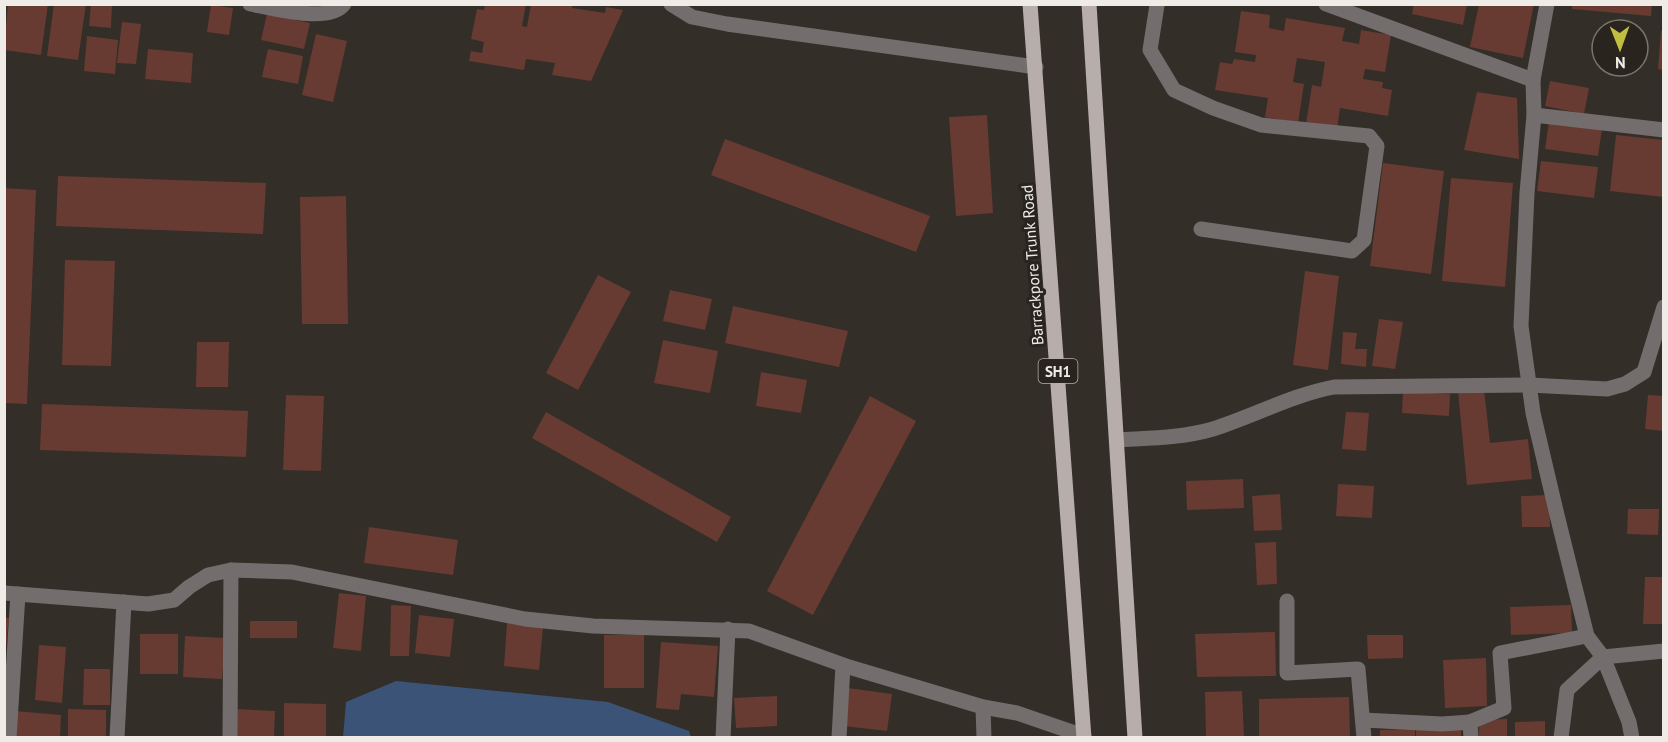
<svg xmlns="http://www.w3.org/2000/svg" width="1668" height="742" font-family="'PT Sans',sans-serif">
<rect width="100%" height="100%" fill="#332e27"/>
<polygon fill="#3b5376" points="396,681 608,702 689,731 691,737 343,737 346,702"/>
<g fill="#673b32">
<polygon points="8,4 48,4 41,55 4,50"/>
<polygon points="54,4 86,4 78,60 47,56"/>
<polygon points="91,4 112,4 111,28 89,26"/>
<polygon points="485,4 526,4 522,26 527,27 531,4 573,4 572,8 605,13 606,7 623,10 591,81 552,75 555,63 526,59 524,70 469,61 471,51 482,53 484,42 471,39 477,9 484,10"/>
<polygon points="1414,4 1467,4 1463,25 1412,14"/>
<polygon points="1479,4 1534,4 1523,58 1470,47"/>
<polygon points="1572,4 1652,4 1651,16 1572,9"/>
<polygon points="211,5 233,8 229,35 207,32"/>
<polygon points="1241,11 1270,15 1269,28 1284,31 1286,18 1345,28 1342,41 1359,44 1361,30 1391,35 1385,72 1365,69 1363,79 1383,82 1382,88 1392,90 1388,116 1340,108 1337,129 1306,124 1312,85 1321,87 1325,62 1297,58 1293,82 1304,84 1298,123 1265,117 1268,98 1215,90 1220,62 1232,64 1234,59 1255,62 1256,55 1235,52"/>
<polygon points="267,14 310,23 304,49 261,40"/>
<polygon points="122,22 141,24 136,64 117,63"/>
<polygon points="1661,31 1664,31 1664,70 1658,69"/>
<polygon points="316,34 347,41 333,102 302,95"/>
<polygon points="87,36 118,40 115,74 84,71"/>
<polygon points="148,49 193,53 191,83 145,79"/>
<polygon points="268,49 303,56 298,84 262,77"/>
<polygon points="1550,81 1589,88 1584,114 1545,106"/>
<polygon points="1477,92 1517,98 1519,159 1464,150"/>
<polygon points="987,115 993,213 956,216 949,117"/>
<polygon points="1549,122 1602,129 1598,156 1545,149"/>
<polygon points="1616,135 1664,140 1664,197 1610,191"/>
<polygon points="725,139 930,216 916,252 711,175"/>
<polygon points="1541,161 1598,167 1594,198 1537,191"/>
<polygon points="1383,163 1444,171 1431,274 1370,266"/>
<polygon points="58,176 266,183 263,234 56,226"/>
<polygon points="1451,178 1513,183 1505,287 1442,281"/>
<polygon points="4,188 36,190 27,404 4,403"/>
<polygon points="346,196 348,324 302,324 300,197"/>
<polygon points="65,260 115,261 111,366 62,365"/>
<polygon points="1305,271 1339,276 1328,370 1293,365"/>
<polygon points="598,275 631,292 578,390 546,373"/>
<polygon points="670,290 712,299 705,330 663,321"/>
<polygon points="733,306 848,331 839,367 725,343"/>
<polygon points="1379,319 1403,322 1395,369 1372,366"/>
<polygon points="1343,332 1357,333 1355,349 1367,349 1366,367 1341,364"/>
<polygon points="663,340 718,351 710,393 654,383"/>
<polygon points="197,342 229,342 228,387 196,387"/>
<polygon points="761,372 807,380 801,413 756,406"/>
<polygon points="1484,389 1490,443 1528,439 1532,479 1467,485 1458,391"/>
<polygon points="1403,392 1450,394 1449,416 1402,413"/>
<polygon points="286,395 324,396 321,471 283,470"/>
<polygon points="1648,395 1664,396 1664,431 1645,429"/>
<polygon points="870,396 916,421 813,615 767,591"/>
<polygon points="42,404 248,411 246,457 40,450"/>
<polygon points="546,412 731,517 717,542 532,438"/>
<polygon points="1346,412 1369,413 1366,451 1342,449"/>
<polygon points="1243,479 1244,508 1187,510 1186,481"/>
<polygon points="1338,484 1374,486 1372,518 1336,516"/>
<polygon points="1280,494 1282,530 1254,531 1252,496"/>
<polygon points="1549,495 1550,527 1522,527 1521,496"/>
<polygon points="1628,509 1659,509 1658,535 1627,534"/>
<polygon points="369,527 458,540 453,575 364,563"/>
<polygon points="1276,542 1277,584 1257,585 1255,543"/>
<polygon points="1645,577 1664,577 1664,624 1643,624"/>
<polygon points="339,593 366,596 361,651 333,648"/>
<polygon points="391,605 411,606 409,656 390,656"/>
<polygon points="1571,605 1572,633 1511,635 1510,607"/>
<polygon points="419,615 454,619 450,657 415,653"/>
<polygon points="4,618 9,618 6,647 4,647"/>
<rect x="250" y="621" width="47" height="17"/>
<polygon points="507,623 543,627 539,670 504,666"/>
<polygon points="1275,632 1276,676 1197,677 1195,634"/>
<rect x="140" y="634" width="38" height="40"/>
<rect x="604" y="635" width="40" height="53"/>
<polygon points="1367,635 1403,635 1403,658 1368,659"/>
<polygon points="185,636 225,638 222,679 183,677"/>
<polygon points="661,642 718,646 714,697 681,694 679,710 656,708"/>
<polygon points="39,645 66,647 62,703 35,700"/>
<polygon points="1486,658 1487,706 1445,708 1443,660"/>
<polygon points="84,669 110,669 110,705 83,705"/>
<polygon points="848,688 892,694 887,731 843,726"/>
<polygon points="1242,691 1244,738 1206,738 1205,692"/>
<polygon points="777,696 777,726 736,728 734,698"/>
<polygon points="1349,697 1350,738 1259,738 1259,699"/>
<polygon points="284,703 326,704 326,738 284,738"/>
<polygon points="68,709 106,710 106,738 68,738"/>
<polygon points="236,709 275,711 274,738 235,738"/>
<polygon points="15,711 61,715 60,738 13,738"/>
<polygon points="1507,719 1507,738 1479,738 1479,720"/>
<polygon points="1545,721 1545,738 1515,738 1515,722"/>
<polygon points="1461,727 1461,738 1416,738 1416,730"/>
<polygon points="1415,729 1415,738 1380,738 1380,730"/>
</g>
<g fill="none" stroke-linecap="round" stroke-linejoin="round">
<g stroke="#736e6d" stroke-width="15">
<path d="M250,4C271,8 330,24 344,4"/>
<polyline points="671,4 692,17 727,24 1036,67"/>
<polyline points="1326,4 1533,80"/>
<polyline points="1547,4 1533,80 1534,115 1527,193 1521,326 1533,413 1557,515 1587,636 1603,657 1629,722 1632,738"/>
<polyline points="1157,5 1150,50 1174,90 1213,108 1261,125 1369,136 1377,146 1364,240 1352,251 1201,229"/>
<polyline points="1534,115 1664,130"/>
<path d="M1118,440C1150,438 1182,438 1213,429C1254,416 1292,395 1334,387L1529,385L1607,389L1625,384L1644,372L1664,307"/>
<polyline points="4,593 148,604 174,600 189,587 208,575 231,570 292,572 525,619 593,626 749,631 849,667 983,707 1017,713 1084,736"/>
<polyline points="1287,601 1287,673 1358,669 1364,738"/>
<polyline points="983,707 984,738"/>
<polyline points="1363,720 1442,724 1470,722 1471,738"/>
<polyline points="1470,722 1504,708 1500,653 1587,636"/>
<polyline points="9,738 18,594"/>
<polyline points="117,738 124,602"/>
<polyline points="230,738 231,570"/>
<polyline points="723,738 728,629"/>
<polyline points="839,738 843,665"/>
<polyline points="1561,738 1567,690 1603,657 1664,651"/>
</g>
<g stroke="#b7adaa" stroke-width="15">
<polyline points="1030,4 1084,738"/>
<path d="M1089,4C1103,249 1121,493 1135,738"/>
</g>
</g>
<g text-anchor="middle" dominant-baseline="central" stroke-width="6" stroke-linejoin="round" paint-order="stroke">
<rect fill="#29241e" stroke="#b4b0ab" stroke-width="1.5" x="1038.5" y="359" width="39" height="24" rx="4.5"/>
<g font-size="15" font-weight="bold" fill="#efece7">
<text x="1058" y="371">SH1</text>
</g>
<g font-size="16" fill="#efece7" stroke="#29241e">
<text transform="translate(1032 265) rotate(-94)">Barrackpore Trunk Road</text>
</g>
</g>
<rect width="1668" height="742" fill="none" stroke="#efece7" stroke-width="12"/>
<g transform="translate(1620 48) rotate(179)"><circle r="28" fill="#29241e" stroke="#78746e" stroke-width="1.5"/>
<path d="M0-4.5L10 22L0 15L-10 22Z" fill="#c1be40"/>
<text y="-9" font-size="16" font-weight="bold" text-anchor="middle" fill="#efece7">N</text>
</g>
</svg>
